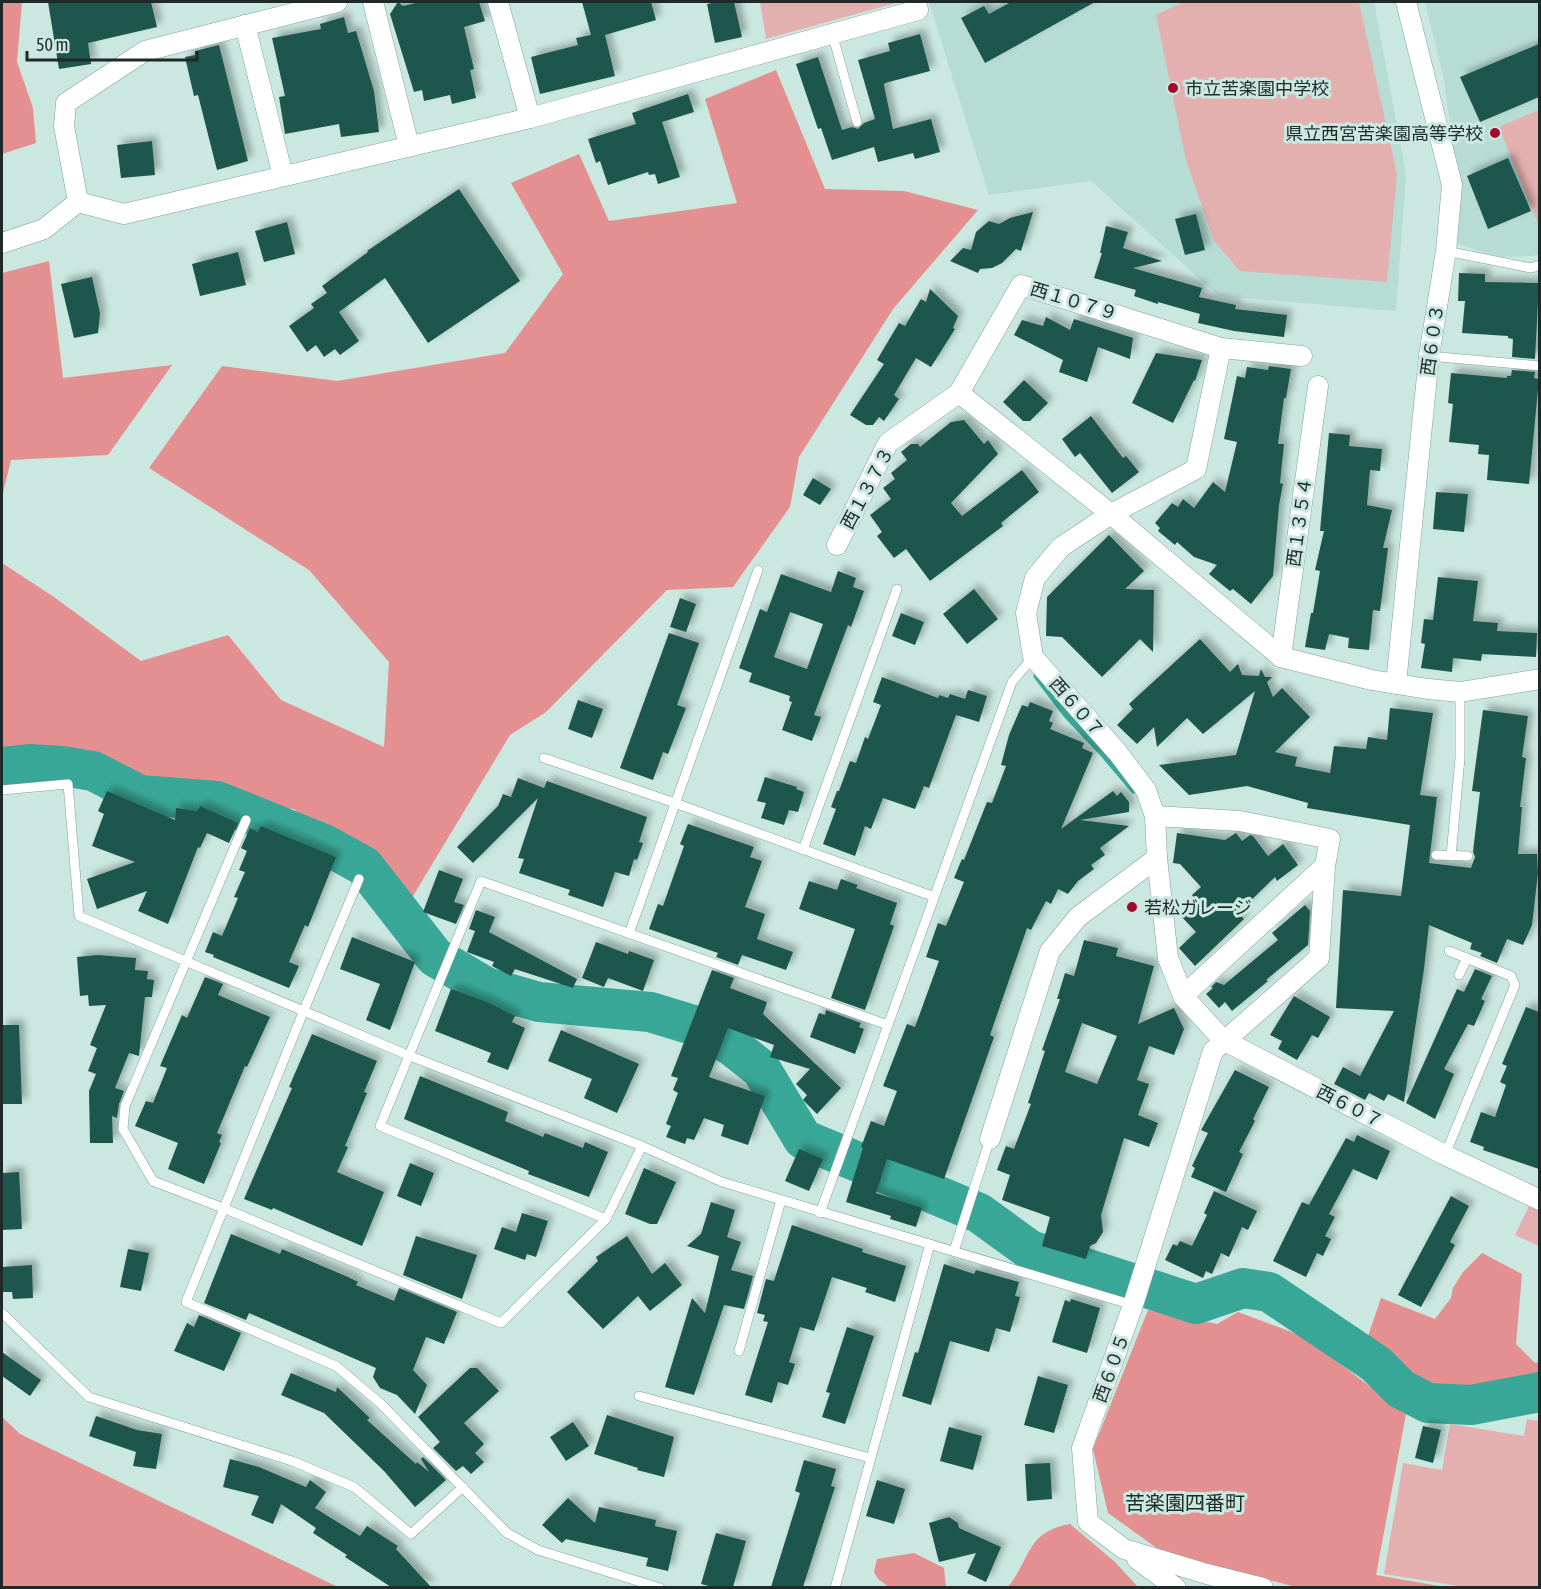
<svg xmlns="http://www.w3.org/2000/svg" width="1541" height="1589" font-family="'Asap Condensed','Noto Sans JP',sans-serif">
<defs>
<filter id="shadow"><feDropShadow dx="5.5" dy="-5.5" stdDeviation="3" flood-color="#0004"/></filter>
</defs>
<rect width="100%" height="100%" fill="#cae7e0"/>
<g fill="#b7dcd4">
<polygon points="929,2 1374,2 1406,175 1396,311 1219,296 1091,181 989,195"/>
<polygon points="1425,2 1539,2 1539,254 1534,256 1500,257 1454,243 1458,185 1444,80"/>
</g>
<g fill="#e4b0af">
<polygon points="760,2 896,2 896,3 766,39"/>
<polygon points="1183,2 1359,2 1397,174 1387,282 1240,271 1214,241 1186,160 1156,15"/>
<polygon points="1539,110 1539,226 1499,127"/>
<polygon points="1529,1206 1539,1211 1539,1246 1515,1235"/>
<polygon points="1527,1419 1539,1421 1539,1587 1464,1587 1384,1574 1403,1463 1442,1470 1450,1424 1524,1436"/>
</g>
<g fill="#e49090">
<polygon points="2,2 22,2 17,62 33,108 36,143 2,154"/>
<polygon points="776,70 825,189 904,191 978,210 893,309 799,457 790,507 733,587 667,590 546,712 510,735 407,906 294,809 159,800 48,754 2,767 2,563 54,597 141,661 228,635 281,700 384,747 389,662 309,570 149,468 222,366 337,381 505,353 563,274 511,183 579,154 609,221 737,203 705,99"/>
<polygon points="49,261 63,378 172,365 108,455 11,460 2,497 2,273"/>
<polygon points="1482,1253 1522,1274 1516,1344 1535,1363 1539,1362 1539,1385 1485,1397 1433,1396 1364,1348 1381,1298 1435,1319 1451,1298 1453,1288 1463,1272"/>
<polygon points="1148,1310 1217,1324 1238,1312 1305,1337 1406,1414 1376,1575 1445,1587 1297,1587 1165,1554 1108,1513 1093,1449"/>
<polygon points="2,1417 20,1434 338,1587 2,1587"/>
<path d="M1070,1524L1115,1562L1138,1587H1008C1031,1558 1027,1531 1070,1524Z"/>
<polygon points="914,1553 944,1568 946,1587 889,1587 878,1579 874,1572 877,1559"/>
</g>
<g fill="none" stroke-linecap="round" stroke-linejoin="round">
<polyline stroke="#39a797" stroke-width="7" points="1037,676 1066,714 1101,751 1134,790"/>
<polyline stroke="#39a797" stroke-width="40" points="2,767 31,764 62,766 93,771 140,795 217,801 324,844 364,866 435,957 486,987 539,1002 650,1012 693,1025 732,1046 761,1069 803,1139 979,1213 1030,1250 1196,1304 1243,1288 1269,1292 1376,1364 1401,1389 1428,1403 1471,1405 1540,1392"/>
</g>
<g fill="#1d564d" fill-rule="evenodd" filter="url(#shadow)">
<polygon points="48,2 151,2 157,27 88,43 91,64 59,69"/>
<polygon points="398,2 403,6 420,2 479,2 485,21 464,27 474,69 470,70 476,98 452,104 450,95 424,101 422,90 414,92 390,14"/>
<polygon points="582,2 651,2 656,20 605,35 615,76 540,94 531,57 578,45 576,38 591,35"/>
<polygon points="716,2 734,2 742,37 715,43 707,4"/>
<polygon points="1011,2 1095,2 985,63 961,18 984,6 989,14"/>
<polygon points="344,17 348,33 356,31 374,91 379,132 341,137 339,124 285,134 279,97 285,96 272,38 321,29 320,24"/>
<polygon points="920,34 930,71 885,83 884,85 893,129 931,119 940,152 915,159 913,153 878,162 874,147 832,160 821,128 818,129 796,64 818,57 842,130 852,127 858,129 864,123 875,119 858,60 890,51 888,43"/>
<polygon points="1539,44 1539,97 1480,122 1460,77"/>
<polygon points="219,45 248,161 217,170 198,95 194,96 185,57 195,55 195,51"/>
<polygon points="688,94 694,112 662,122 680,177 658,184 655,174 649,175 648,172 608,185 600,161 596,163 588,139 636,124 632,113"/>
<polygon points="152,141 155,175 121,178 117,145"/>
<polygon points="1508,158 1531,211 1488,229 1467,176"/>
<polygon points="459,189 520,281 428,343 385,278 339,312 359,341 340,355 335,349 324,357 316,345 307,352 289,326 314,308 311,304 327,293 322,286 368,252 367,251"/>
<polygon points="1033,212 1021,251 1016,249 1002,263 992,268 980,269 978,273 950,261 963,248 971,250 976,232 989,221 999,224 1010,218"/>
<polygon points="1196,214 1205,250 1185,255 1175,219"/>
<polygon points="287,222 295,254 264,262 255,231"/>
<polygon points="1106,226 1128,232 1123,248 1162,261 1133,268 1202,288 1199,297 1236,305 1235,309 1287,315 1284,337 1234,331 1198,323 1200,314 1158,302 1158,304 1134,296 1136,290 1094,278 1102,253 1100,253"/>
<polygon points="238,252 246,285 200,296 192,264"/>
<polygon points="1459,273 1485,274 1485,282 1539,283 1535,359 1512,357 1513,339 1508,338 1508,336 1462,333 1465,301 1458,301"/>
<polygon points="92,277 100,313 98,333 74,338 61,284"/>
<polygon points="930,289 958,316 953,328 955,329 931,367 916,358 894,395 899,399 884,421 879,417 873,425 866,425 850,415 884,364 877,360 899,323 905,326 921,299 926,302"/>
<polygon points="1046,317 1070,330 1074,319 1133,338 1130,359 1098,347 1087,382 1059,372 1063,360 1014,335 1022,320 1043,326"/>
<polygon points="1156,353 1202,360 1195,381 1194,380 1173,423 1132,403"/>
<polygon points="1269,366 1291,369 1286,398 1284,398 1278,444 1284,444 1280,483 1283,484 1279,505 1273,576 1251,604 1233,589 1230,591 1209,574 1217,565 1194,557 1177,542 1175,545 1158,531 1160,528 1155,523 1172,503 1178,507 1183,499 1194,508 1213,482 1225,492 1237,442 1224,439 1237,376 1245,378 1247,367 1268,370"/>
<polygon points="1512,370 1535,372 1534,378 1539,379 1529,484 1487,480 1489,455 1478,454 1479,445 1449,442 1453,404 1448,403 1451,373 1507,378 1507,376 1511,376"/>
<polygon points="1024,380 1048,403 1030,421 1023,421 1003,402"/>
<polygon points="1091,416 1123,458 1126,456 1139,472 1112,493 1080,453 1075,457 1062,439"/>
<polygon points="964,420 984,444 988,440 998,454 951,503 962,516 1022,470 1039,492 1001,523 1003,526 930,581 906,549 894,558 877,536 882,532 870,515 891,499 883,488 895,479 891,473 907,460 901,452 911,444 918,444 920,447 951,422"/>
<polygon points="1329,433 1350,435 1349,446 1382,449 1380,471 1370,470 1367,505 1392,510 1383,548 1388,548 1380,611 1373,610 1369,650 1348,648 1349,638 1329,634 1325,650 1305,647 1311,613 1313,613 1320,571 1315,570 1324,531 1320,531"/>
<polygon points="813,478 831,489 820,505 803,495"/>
<polygon points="1436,492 1468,494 1464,532 1433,529"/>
<polygon points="1109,535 1144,571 1125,589 1154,590 1153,652 1140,639 1102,677 1062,637 1046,636 1047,597"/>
<path d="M838,571L856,578L853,587L864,591L851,627L848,625L814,715L821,717L812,741L782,730L792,702L789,701L790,696L749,682L752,673L739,668L760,609L767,612L781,574L831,592ZM790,612L823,624L807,669L774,657Z"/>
<polygon points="1438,577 1478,581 1473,621 1498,623 1497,631 1537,633 1536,657 1482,654 1481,661 1453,658 1452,672 1421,668 1425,644 1421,643 1424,619 1433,620"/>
<polygon points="974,589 998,619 967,644 943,614"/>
<polygon points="680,598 696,604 686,632 670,627"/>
<polygon points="901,613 924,622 915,645 892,636"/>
<polygon points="669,633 699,643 677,705 686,708 668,754 663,752 653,780 620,768"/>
<polygon points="1200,639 1230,672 1238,664 1242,675 1259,676 1261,669 1265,677 1272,677 1267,682 1273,697 1282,688 1310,717 1275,752 1297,757 1295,766 1330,773 1334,746 1366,749 1368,737 1387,740 1390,708 1433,713 1420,795 1437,797 1429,863 1471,868 1475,857 1473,852 1480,792 1472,791 1483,710 1528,716 1522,757 1526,758 1520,807 1522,807 1518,854 1537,854 1538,873 1532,925 1523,945 1507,939 1497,963 1480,956 1482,953 1470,949 1472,943 1429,925 1424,969 1404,1102 1388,1094 1384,1101 1369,1093 1365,1100 1334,1084 1343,1067 1360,1076 1394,1011 1336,1008 1343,890 1401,896 1410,825 1307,808 1308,803 1247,786 1189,795 1159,765 1236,755 1255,691 1203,734 1187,718 1157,747 1154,727 1137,744 1117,725 1133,709 1129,704"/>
<polygon points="882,677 938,698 939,695 948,698 950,694 965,699 968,690 987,696 979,722 956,715 929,788 924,786 915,809 883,798 871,829 865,826 855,856 823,844 836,809 831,807 837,791 839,791 850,761 856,763 865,737 868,739 881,705 873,702"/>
<polygon points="578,700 603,709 592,738 568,729"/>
<polygon points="1030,702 1053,711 1049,721 1053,723 1050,729 1084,743 1082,748 1093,753 1061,829 1113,791 1117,796 1121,792 1129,802 1129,812 1080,820 1129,826 1100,848 1105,855 1091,865 1094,869 1078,881 1068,894 1058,889 1051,904 1046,901 1031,930 1027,928 990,1035 994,1037 944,1179 887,1159 876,1193 922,1208 916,1227 890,1219 891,1216 846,1202 863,1148 861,1147 871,1121 884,1126 897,1091 883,1086 907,1024 915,1027 939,961 926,957 938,923 946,926 964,882 954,878 962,859 964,860 987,802 992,803 1006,766 1001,765 1009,735 1022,705 1028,707"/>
<polygon points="765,777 797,787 796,789 804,792 798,812 789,810 784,825 761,818 766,803 757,801"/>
<polygon points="518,778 544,788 547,781 647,817 639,842 643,843 637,860 634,859 629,876 615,872 603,907 568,895 570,890 519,873 524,859 518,858 538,798 473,863 457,847 498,806 503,794 511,797"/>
<polygon points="107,791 175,820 176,808 197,811 200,806 238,823 229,843 207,833 200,848 198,847 168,924 138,911 147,891 97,909 87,879 135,862 92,846 104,814 98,811"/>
<polygon points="688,824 754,847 750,857 762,861 745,907 765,914 757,939 793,952 786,970 742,955 738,965 716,957 718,953 649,929 658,904 663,906 684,846 680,844"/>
<polygon points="261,826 336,857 308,927 305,925 289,962 299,966 289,988 213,957 214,955 205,952 213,932 222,936 238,898 234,897 245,872 239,870 247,851 241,848 250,828 258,832"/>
<polygon points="1177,833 1225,840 1236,833 1242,841 1250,835 1253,836 1268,856 1283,844 1298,865 1277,881 1275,877 1238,913 1244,919 1195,966 1179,948 1196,932 1179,914 1195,899 1192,895 1201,887 1180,864 1173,863"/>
<polygon points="439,870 463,879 454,902 464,905 456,924 423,912"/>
<polygon points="841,879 858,885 856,888 897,903 890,924 894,926 865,1010 831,998 855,929 799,909 809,881 837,890"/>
<polygon points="1305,905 1310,911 1308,945 1266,980 1268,981 1232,1011 1225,1002 1219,1008 1206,994 1213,988 1211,987 1216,982 1224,985 1278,940 1272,933"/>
<polygon points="476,910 495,917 489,932 577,979 573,988 515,969 511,976 492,966 494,962 467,952 475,931 469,929"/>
<polygon points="352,937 415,962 390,1030 366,1020 380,984 340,969"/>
<path d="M1084,940L1118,948L1116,956L1154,966L1138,1024L1174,1008L1184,1029L1174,1055L1149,1046L1137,1080L1149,1084L1138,1115L1158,1123L1149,1147L1124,1138L1101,1215L1103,1232L1096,1243L1090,1246L1086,1259L1042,1246L1050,1217L1002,1200L1010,1175L997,1170L1006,1146L1014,1149L1031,1104L1028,1103L1045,1051L1042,1050L1060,999H1057L1065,973L1074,976ZM1082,1023L1117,1036L1097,1084L1065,1072Z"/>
<polygon points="596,942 628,954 629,951 654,960 643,991 608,978 604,987 582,978"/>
<polygon points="98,955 136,958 135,970 148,971 147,979 154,980 152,997 145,997 139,1056 129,1053 115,1088 124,1091 119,1104 117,1118 112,1116 113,1143 90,1143 89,1091 96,1074 88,1071 97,1048 90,1045 106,1005 89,1006 88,995 80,996 77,957"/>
<polygon points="1475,969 1492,976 1481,999 1485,1001 1474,1026 1468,1024 1444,1069 1454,1074 1435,1119 1406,1103 1457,989 1464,992"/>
<polygon points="712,970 734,978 730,988 767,1002 763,1014 841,1088 817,1114 803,1100 807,1095 796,1084 810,1069 770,1057 774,1045 728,1028 709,1077 765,1096 748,1145 721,1136 724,1125 704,1118 694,1140 687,1138 685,1144 666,1137 671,1126 666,1124 678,1093 673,1090 678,1078 671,1076"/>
<polygon points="205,977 223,984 218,995 270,1017 247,1067 245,1066 217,1133 222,1135 219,1142 221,1143 204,1184 168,1169 178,1143 135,1126 146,1101 153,1103 167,1068 160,1066 182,1015 187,1018"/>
<polygon points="451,989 487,1002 515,1016 512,1022 525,1028 508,1070 487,1062 491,1053 435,1031"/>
<polygon points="1294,996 1330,1017 1318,1038 1312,1035 1297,1060 1278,1049 1282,1041 1270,1035"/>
<polygon points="1526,1007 1539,1012 1539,1169 1483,1150 1484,1147 1470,1142 1481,1112 1495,1117 1506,1085 1500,1082 1507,1066 1502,1064"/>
<polygon points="826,1010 861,1023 859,1027 864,1029 855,1054 810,1037 819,1013 825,1015"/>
<polygon points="2,1025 19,1025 22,1104 2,1104"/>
<polygon points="561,1030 639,1064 617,1113 584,1098 592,1079 548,1061"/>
<polygon points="312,1034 377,1061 364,1092 367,1093 345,1146 348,1147 337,1172 384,1192 362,1246 273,1208 272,1210 244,1199 292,1088 289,1087"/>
<polygon points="1235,1070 1269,1087 1253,1119 1255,1121 1239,1152 1243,1154 1226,1192 1191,1177 1195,1168 1192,1166 1208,1133 1201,1130"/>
<polygon points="420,1076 508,1112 505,1121 543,1137 545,1133 583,1148 585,1142 608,1152 589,1197 528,1174 529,1171 404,1119"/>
<polygon points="1357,1135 1390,1151 1377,1180 1353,1169 1329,1214 1335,1217 1325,1236 1331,1239 1323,1256 1317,1253 1306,1277 1273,1261 1302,1202 1309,1205 1346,1138 1354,1142"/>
<polygon points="799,1149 823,1159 809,1191 785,1181"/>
<polygon points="410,1163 434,1173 421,1206 397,1196"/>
<polygon points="644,1168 676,1182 657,1224 650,1224 625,1214"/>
<polygon points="19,1172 22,1229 2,1230 2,1173"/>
<polygon points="1214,1191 1257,1211 1248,1230 1242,1227 1229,1257 1221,1253 1212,1274 1206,1271 1203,1278 1165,1260 1173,1244 1177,1246 1180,1241 1192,1246 1207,1215 1204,1213"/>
<polygon points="1451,1196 1469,1206 1450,1242 1455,1245 1421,1307 1398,1295"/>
<polygon points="711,1202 735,1210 727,1237 741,1242 731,1270 753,1276 744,1309 724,1305 694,1395 665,1387 692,1298 705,1313 719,1256 687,1246 701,1234"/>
<polygon points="522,1213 548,1221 536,1257 527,1254 525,1260 494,1249 502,1227 516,1232"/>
<polygon points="792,1225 863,1249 862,1252 906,1266 895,1302 865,1292 867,1288 832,1277 814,1331 800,1327 789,1362 795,1364 788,1385 778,1382 772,1403 745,1395 768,1322 763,1321 765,1315 757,1313 766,1279 774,1281"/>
<polygon points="231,1234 280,1254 282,1249 348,1277 358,1282 356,1285 394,1301 399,1288 457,1312 444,1344 426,1337 413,1370 427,1385 415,1414 397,1395 380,1388 373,1377 376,1368 249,1313 246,1320 204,1303"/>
<polygon points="416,1236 477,1255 462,1299 403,1275"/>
<polygon points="627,1236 652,1274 665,1263 682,1285 650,1311 638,1296 603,1329 567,1292 598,1261 596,1257"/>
<polygon points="128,1249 149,1253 141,1291 120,1287"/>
<polygon points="944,1264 974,1274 976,1270 1019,1282 1015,1296 1020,1297 1010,1332 996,1328 989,1352 950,1341 931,1405 902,1396 915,1352 918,1353"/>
<polygon points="32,1265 33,1298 13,1299 12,1292 2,1292 2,1267"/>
<polygon points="1071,1299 1100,1308 1087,1353 1052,1342 1065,1300 1070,1302"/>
<polygon points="199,1315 241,1333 224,1371 174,1351 187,1323 194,1327"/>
<polygon points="847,1327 874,1336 845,1424 822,1417 830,1393 826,1392"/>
<polygon points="2,1352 41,1380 30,1396 2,1376"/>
<polygon points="470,1368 477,1368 499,1391 464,1423 484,1444 475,1453 484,1462 471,1474 463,1466 456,1471 433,1448 440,1442 418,1417"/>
<polygon points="291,1373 336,1392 337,1387 370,1418 367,1420 416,1464 417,1462 429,1472 421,1459 423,1457 446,1480 415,1507 384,1471 324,1413 281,1395"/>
<polygon points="1038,1376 1068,1385 1054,1433 1024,1425"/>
<polygon points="607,1415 674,1437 664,1477 637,1470 638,1468 594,1454"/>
<polygon points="96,1416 137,1430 162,1434 156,1469 133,1466 136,1452 89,1436"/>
<polygon points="573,1422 589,1446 566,1461 550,1437"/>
<polygon points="1423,1426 1441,1430 1433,1463 1415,1458"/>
<polygon points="949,1427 982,1436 973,1470 940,1461"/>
<polygon points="230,1459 259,1467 306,1487 310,1480 326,1492 315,1508 360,1536 367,1526 398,1546 396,1549 431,1587 391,1587 345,1557 347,1555 313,1533 316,1528 281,1504 273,1524 251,1515 259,1496 223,1487"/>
<polygon points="804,1460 836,1469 831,1486 835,1487 803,1587 771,1587 800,1493 795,1491"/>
<polygon points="1050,1463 1052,1499 1027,1501 1025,1464"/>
<polygon points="877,1480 905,1489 894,1524 866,1516"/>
<polygon points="568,1498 595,1523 599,1507 656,1520 655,1526 677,1531 668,1571 646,1566 648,1558 566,1539 562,1543 542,1525"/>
<polygon points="949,1517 958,1523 959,1528 1001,1547 986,1582 967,1573 976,1553 939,1562 929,1523"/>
<polygon points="716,1533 746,1541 733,1587 713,1587 701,1584"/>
</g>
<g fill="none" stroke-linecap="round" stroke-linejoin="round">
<g stroke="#84a09a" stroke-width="10">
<g id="lane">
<polyline points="832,33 857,122"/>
<polyline points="1446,251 1531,268 1540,265"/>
<polyline points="1429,356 1540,366"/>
<polyline points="544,758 675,803 932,896"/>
<polyline points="2,790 68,784 79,916 410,1056 642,1146 722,1182 1133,1305"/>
<polyline points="246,820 125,1106 123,1129 153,1181 223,1208 501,1323 606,1219 642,1146"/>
<polyline points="803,850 897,589"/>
<polyline points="1436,855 1468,856"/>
<polyline points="1451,856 1460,758 1460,692"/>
<polyline points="359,879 304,1010 186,1302 336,1366 380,1403 507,1533 538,1550 660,1588"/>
<polyline points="629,934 758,570"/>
<polyline points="1459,975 1467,958"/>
<polyline points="1445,1155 1515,985 1511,976 1449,951"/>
<path d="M820,1213C884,1035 947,858 1012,682L1033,657"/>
<polyline points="606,1219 380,1126 481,881 888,1025"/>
<polyline points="954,1251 990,1139"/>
<polyline points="2,1313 89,1397 292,1461 354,1487 411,1534 463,1487"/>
<polyline points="739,1351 781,1200"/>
<polyline points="639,1396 870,1458"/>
<polyline points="835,1588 930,1244"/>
</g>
</g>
<g stroke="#84a09a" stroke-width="21">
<g id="street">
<polyline points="373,2 409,146"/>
<polyline points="498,2 530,118"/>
<polyline points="245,25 283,176"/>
<polyline points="78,202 124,214 530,118 918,10 916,2"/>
<polyline points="78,202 64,126 66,103 145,51 337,2"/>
<polyline points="2,243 44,229 78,202"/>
<polygon points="1021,285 1221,348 1196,469 1111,514 959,393"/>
<polyline points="1221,348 1302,356"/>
<polyline points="837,545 888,443 959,393"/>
<polyline points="1281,657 1318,386"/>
<polyline points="1540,679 1460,692 1428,689 1372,680 1281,657 1111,514 1061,547 1035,578 1026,613 1033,657 1118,753 1146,790 1155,816 1157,858 1168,958 1183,996 1223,1040 1445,1155 1540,1200"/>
<polyline points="1396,684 1429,356 1446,251 1452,185 1406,2"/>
<polyline points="1155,816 1240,821 1330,839 1325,866 1319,958 1213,1051 1133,1305 1082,1448 1088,1522 1124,1549 1207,1574 1263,1588"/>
<polyline points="1183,996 1325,866"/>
<polyline points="990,1139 1050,951 1078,917 1157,858"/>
<polyline points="1137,1559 1176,1588"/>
</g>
</g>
<use href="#lane" stroke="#fff" stroke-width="9"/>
<use href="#street" stroke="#fff" stroke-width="20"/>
</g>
<g fill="#a4082b" stroke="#cae7e0" stroke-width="2">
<circle cx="1173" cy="88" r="6"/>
<circle cx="1495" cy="133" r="6"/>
<circle cx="1132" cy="907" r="6"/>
</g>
<g text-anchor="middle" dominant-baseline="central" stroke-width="6" stroke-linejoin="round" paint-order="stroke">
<g font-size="18" fill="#1f2a28" stroke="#cae7e0" text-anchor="start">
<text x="1185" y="88">市立苦楽園中学校</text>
<text x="1483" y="133" text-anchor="end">県立西宮苦楽園高等学校</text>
<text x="1144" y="907">若松ガレージ</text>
</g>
<g font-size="18" fill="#1f2a28" stroke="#cae7e0">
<text transform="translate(1074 301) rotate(17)">西１０７９</text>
<text transform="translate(1432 340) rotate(-82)">西６０３</text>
<text transform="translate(867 488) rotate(-62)">西１３７３</text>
<text transform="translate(1299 522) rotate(-82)">西１３５４</text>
<text transform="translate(1077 707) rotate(49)">西６０７</text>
<text transform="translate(1350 1106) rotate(27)">西６０７</text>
<text transform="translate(1111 1368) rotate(-70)">西６０５</text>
</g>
<g font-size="20" fill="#1f2a28" stroke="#cae7e0">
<text x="1185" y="1502">苦楽園四番町</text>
</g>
</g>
<rect width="1541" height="1589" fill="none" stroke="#1f2a28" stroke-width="6"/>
<path d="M27 51v9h170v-9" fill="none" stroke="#1f2a28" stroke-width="3"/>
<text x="36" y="51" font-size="18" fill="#1f2a28" stroke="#cae7e0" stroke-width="4.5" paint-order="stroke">50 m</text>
</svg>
